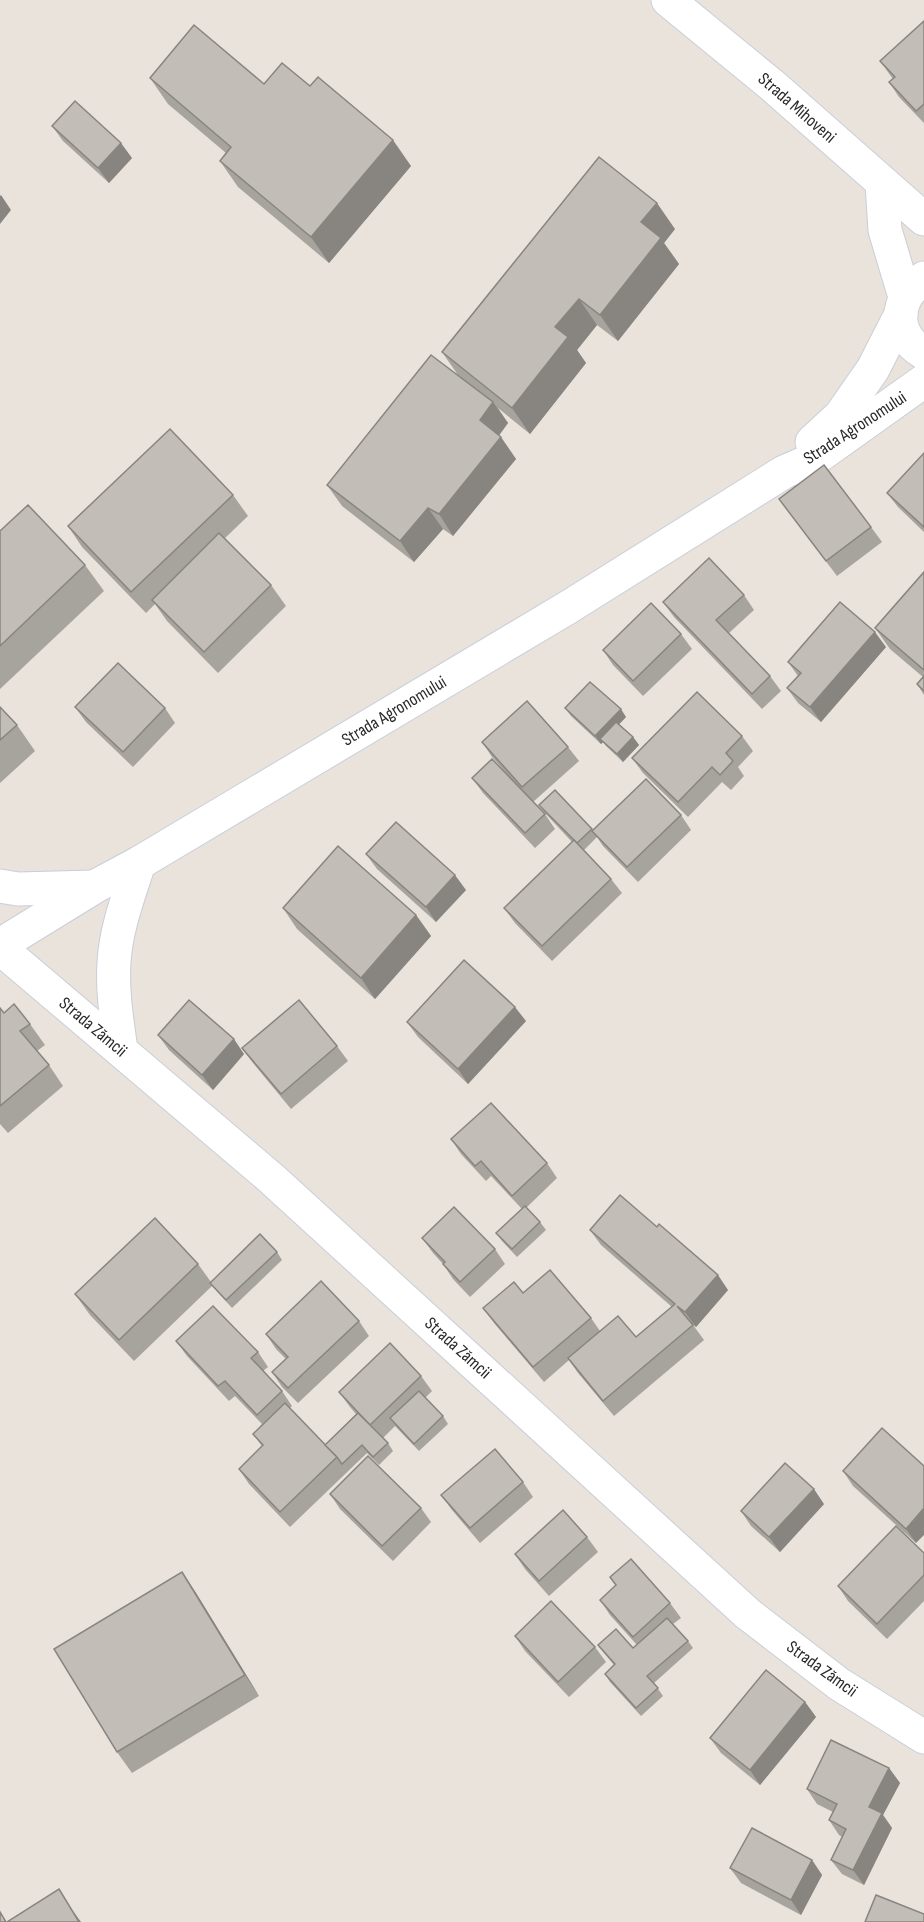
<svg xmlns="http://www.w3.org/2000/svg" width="924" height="1922" font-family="'Sofia Sans Condensed',sans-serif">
<rect width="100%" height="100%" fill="#e9e3dc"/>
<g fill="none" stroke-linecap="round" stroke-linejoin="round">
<g stroke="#caced9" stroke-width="35">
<g id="minor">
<polyline points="882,184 885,230 905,297"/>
<polyline points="812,442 841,415 873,369 901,314"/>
<polyline points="0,886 18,889 94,887"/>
<polyline points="0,945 96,886 139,863 567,608 784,472 816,458 924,381"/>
<polyline points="0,948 272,1179 748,1614 839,1684 924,1737"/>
<path d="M121,1050C117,1021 112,992 114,962C116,928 129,895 139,863"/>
</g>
</g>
<g stroke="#caced9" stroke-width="35">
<g id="secondary">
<polyline points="668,0 773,86 924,219"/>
<path d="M924,278C895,298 891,334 924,353"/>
</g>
</g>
<use href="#minor" stroke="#fff" stroke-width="33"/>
<use href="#secondary" stroke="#fff" stroke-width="33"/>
</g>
<g fill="#a7a39d">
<polygon points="924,21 924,123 899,97 889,82 893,79 880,61"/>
<polygon points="150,78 310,86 411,166 329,263 238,187 220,161 226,153 168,104"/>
<polygon points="52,126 132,158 109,183 63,141"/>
<polygon points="675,229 664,243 679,264 618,341 597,325 577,350 586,363 530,434 498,408 508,423 499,435 516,459 453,536 443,529 414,562 342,506 327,485 458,375 442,352"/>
<polygon points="924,453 924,532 898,507 887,493"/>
<polygon points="233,495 248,516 225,538 271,585 286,606 218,673 167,621 155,604 146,613 82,547 68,526"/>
<polygon points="779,499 871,527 882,542 837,576"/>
<polygon points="0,531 85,565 104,591 0,689"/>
<polygon points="924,572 924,695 917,684 923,677 890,649 875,628"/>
<polygon points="744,595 754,610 729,633 770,676 781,691 762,709 674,617 663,602"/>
<polygon points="681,634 692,649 643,696 613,665 603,650"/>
<polygon points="886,647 821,722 798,703 787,688 798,676 788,662"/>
<polygon points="0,707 17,725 35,751 0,783"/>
<polygon points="75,707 165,708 175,723 133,767 86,722"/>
<polygon points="565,708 626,717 619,724 633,737 639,745 623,762 606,746 603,742 601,744 571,716"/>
<polygon points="742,736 753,751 738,767 744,776 731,790 722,782 688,817 643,773 632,758"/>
<polygon points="482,742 568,747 579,761 533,802 545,814 555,829 535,848 483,793 472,778 521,790 492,757"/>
<polygon points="539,805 592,829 593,831 681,815 691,830 638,882 603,846 597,837 584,850 611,879 622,893 552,961 515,923 504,908 572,842 545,813"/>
<polygon points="366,854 466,890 436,922 377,869"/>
<polygon points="283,908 416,915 431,936 375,999 297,929"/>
<polygon points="0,1008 4,1013 30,1024 45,1045 37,1051 49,1065 63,1086 8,1133 0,1124"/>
<polygon points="526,1021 468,1084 418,1037 407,1022"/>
<polygon points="158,1035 244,1054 213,1090 169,1050"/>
<polygon points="337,1046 348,1061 291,1109 253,1063 242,1048"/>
<polygon points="451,1139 547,1163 557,1178 526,1208 540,1222 546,1230 517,1257 502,1241 496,1233 522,1209 491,1176 486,1181 461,1154"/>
<polygon points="590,1230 728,1290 696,1327 693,1325 704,1340 614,1416 578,1373 569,1360 544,1382 494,1323 483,1308 523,1293 591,1318 600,1331 636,1337 672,1307 601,1245"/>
<polygon points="422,1238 495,1249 505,1264 470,1297 453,1279 443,1264 433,1253"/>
<polygon points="277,1252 282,1260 232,1308 212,1286 134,1361 90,1315 75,1294 198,1264 211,1282"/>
<polygon points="359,1321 369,1336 298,1403 282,1387 272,1372 286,1359 276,1349 266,1334"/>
<polygon points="176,1341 258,1352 268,1367 263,1371 282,1391 292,1406 290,1408 325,1445 356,1414 350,1407 339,1392 421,1376 432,1391 425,1398 443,1416 448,1424 419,1451 395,1426 383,1438 388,1443 393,1451 379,1465 367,1453 290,1527 249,1484 239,1469 262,1446 253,1434 262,1424 235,1396 229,1401 187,1356"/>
<polygon points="882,1428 916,1543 853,1486 843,1471"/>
<polygon points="523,1482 533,1497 480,1543 452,1510 441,1495"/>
<polygon points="330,1494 421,1508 431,1522 393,1561 340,1509"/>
<polygon points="824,1504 780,1552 751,1526 741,1511"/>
<polygon points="587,1537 598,1552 549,1596 525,1569 515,1554"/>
<polygon points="924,1553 924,1601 887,1639 848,1601 838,1586"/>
<polygon points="182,1572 196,1593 259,1696 132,1773 117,1752"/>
<polygon points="610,1577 670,1603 681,1618 673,1624 688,1641 693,1648 654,1683 663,1696 641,1716 610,1682 605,1674 614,1665 604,1653 598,1645 633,1648 637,1645 610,1615 600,1600 616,1585"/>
<polygon points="515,1636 595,1647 606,1662 569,1697 525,1651"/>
<polygon points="805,1702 816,1717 760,1785 721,1753 710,1738"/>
<polygon points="889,1768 900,1783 883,1815 892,1828 864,1885 842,1874 831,1860 842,1837 839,1835 829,1820 833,1812 817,1804 807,1789"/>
<polygon points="812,1860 822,1875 801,1915 741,1883 730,1868"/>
</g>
<g fill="#888580">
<polygon points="393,140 411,166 329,263 311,237"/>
<polygon points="121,143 132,158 109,183 98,168"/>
<polygon points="1,195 11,210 0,224 0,196"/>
<polygon points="657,203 675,229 664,243 679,264 618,341 600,315 641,222"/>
<polygon points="579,299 597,325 577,350 586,363 530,434 512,408 555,327"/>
<polygon points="493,402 508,423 495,441 480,420"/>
<polygon points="501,437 516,459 453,536 439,514"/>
<polygon points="428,508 443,529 414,562 400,541"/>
<polygon points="875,632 886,647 821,722 810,707"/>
<polygon points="621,709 626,717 603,741 600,739 603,742 601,744 595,736"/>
<polygon points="633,737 639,745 623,762 617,754"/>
<polygon points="455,875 466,890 436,922 426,907"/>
<polygon points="416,915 431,936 375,999 361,978"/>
<polygon points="515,1007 526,1021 468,1084 458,1069"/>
<polygon points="234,1039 244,1054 213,1090 202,1075"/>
<polygon points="718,1275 728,1290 696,1327 685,1312"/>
<polygon points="814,1489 824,1504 780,1552 769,1537"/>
<polygon points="924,1508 924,1535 916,1543 906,1529"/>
<polygon points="182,1572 196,1593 259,1696 245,1675"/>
<polygon points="805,1702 816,1717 760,1785 750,1770"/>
<polygon points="889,1768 900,1783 883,1815 892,1828 864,1885 853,1870 869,1807"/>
<polygon points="812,1860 822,1875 801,1915 791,1900"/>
<polygon points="59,1889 73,1911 81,1922 79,1922"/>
</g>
<g fill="#c2beb7" stroke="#888580" stroke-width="1.5">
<polygon points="924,21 924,104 916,111 889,82 895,77 880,61"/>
<polygon points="194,25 264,84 282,63 310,86 318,77 393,140 311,237 220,161 231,147 150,78"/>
<polygon points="75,101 121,143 98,168 52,126"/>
<polygon points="599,157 657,203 641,222 661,238 600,315 579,299 555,327 568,337 512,408 442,352"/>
<polygon points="431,355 493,402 480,420 501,437 439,514 428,508 400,541 327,485"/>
<polygon points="170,429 233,495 131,592 68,526"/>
<polygon points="924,453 924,527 887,493"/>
<polygon points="824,465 871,527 826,561 779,499"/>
<polygon points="28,505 85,565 0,646 0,531"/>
<polygon points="219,533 271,585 204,652 152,600"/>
<polygon points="709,558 744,595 716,620 770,676 752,694 663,602"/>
<polygon points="924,572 924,670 875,628"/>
<polygon points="840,602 875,632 810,707 787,688 801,673 788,662"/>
<polygon points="651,603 681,634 633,681 603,650"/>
<polygon points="118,663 165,708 123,752 75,707"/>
<polygon points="924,676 924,691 917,684"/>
<polygon points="590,682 621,709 595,736 565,708"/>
<polygon points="697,692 742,736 726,753 733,761 720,775 712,767 678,802 632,758"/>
<polygon points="527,701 568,747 522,787 482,742"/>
<polygon points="0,707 17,725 0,740"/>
<polygon points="616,722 633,737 617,754 600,739"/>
<polygon points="492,759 545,814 525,833 472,778"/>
<polygon points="646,779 681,815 627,867 592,831"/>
<polygon points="555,790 592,829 577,843 539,805"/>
<polygon points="396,822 455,875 426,907 366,854"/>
<polygon points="574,840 611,879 542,946 504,908"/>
<polygon points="338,846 416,915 361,978 283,908"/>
<polygon points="464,960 515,1007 458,1069 407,1022"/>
<polygon points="189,1000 234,1039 202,1075 158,1035"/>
<polygon points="299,1000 337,1046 281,1094 242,1048"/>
<polygon points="14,1004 30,1024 20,1031 49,1065 0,1106 0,1008 4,1013"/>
<polygon points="491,1103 547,1163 512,1196 481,1161 475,1166 451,1139"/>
<polygon points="620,1195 657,1227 659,1224 718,1275 685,1312 677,1306 693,1325 603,1401 568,1358 618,1316 636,1337 675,1304 590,1230"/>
<polygon points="525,1206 540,1222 512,1249 496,1233"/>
<polygon points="454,1207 495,1249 460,1282 443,1264 445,1262 422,1238"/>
<polygon points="155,1218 198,1264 119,1340 75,1294"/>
<polygon points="260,1234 277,1252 226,1300 210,1283"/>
<polygon points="550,1270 591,1318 533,1367 483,1308 514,1282 523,1293"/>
<polygon points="321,1281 359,1321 288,1388 272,1372 288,1357 266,1334"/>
<polygon points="213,1306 258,1352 251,1358 282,1391 257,1415 225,1381 218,1386 176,1341"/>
<polygon points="390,1343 421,1376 370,1425 339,1392"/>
<polygon points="419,1391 443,1416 414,1444 390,1418"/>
<polygon points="285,1403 337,1457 280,1512 239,1469 263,1445 253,1434"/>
<polygon points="358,1413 388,1443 373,1457 362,1445 342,1464 337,1457 325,1445"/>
<polygon points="882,1428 924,1466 924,1508 906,1529 843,1471"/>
<polygon points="495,1449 523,1482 470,1528 441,1495"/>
<polygon points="368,1456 421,1508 382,1546 330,1494"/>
<polygon points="785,1463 814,1489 769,1537 741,1511"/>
<polygon points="563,1510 587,1537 539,1581 515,1554"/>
<polygon points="896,1526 924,1553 924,1575 877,1624 838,1586"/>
<polygon points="631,1559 670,1603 633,1637 600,1600 616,1585 610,1577"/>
<polygon points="182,1572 245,1675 117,1752 54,1649"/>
<polygon points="551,1601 595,1647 558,1682 515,1636"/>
<polygon points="667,1618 688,1641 647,1676 658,1688 636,1708 605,1674 615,1664 598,1645 616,1629 633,1648"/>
<polygon points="766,1670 805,1702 750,1770 710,1738"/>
<polygon points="831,1740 889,1768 869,1807 882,1813 853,1870 831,1860 846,1829 829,1820 837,1804 807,1789"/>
<polygon points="752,1828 812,1860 791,1900 730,1868"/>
<polygon points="59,1889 79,1922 7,1922"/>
<polygon points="876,1895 924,1914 924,1922 865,1922"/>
<polygon points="0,1912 6,1922 0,1922"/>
</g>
<g text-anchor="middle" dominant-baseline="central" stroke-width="4.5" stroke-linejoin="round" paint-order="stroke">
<g font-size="18" fill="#292929" stroke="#fff">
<text transform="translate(797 108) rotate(41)">Strada Mihoveni</text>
<text transform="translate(855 428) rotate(-33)">Strada Agronomului</text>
<text transform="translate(394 711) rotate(-31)">Strada Agronomului</text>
<text transform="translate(93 1027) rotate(40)">Strada Zămcii</text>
<text transform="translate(458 1348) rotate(42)">Strada Zămcii</text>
<text transform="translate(822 1669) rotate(36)">Strada Zămcii</text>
</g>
</g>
</svg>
